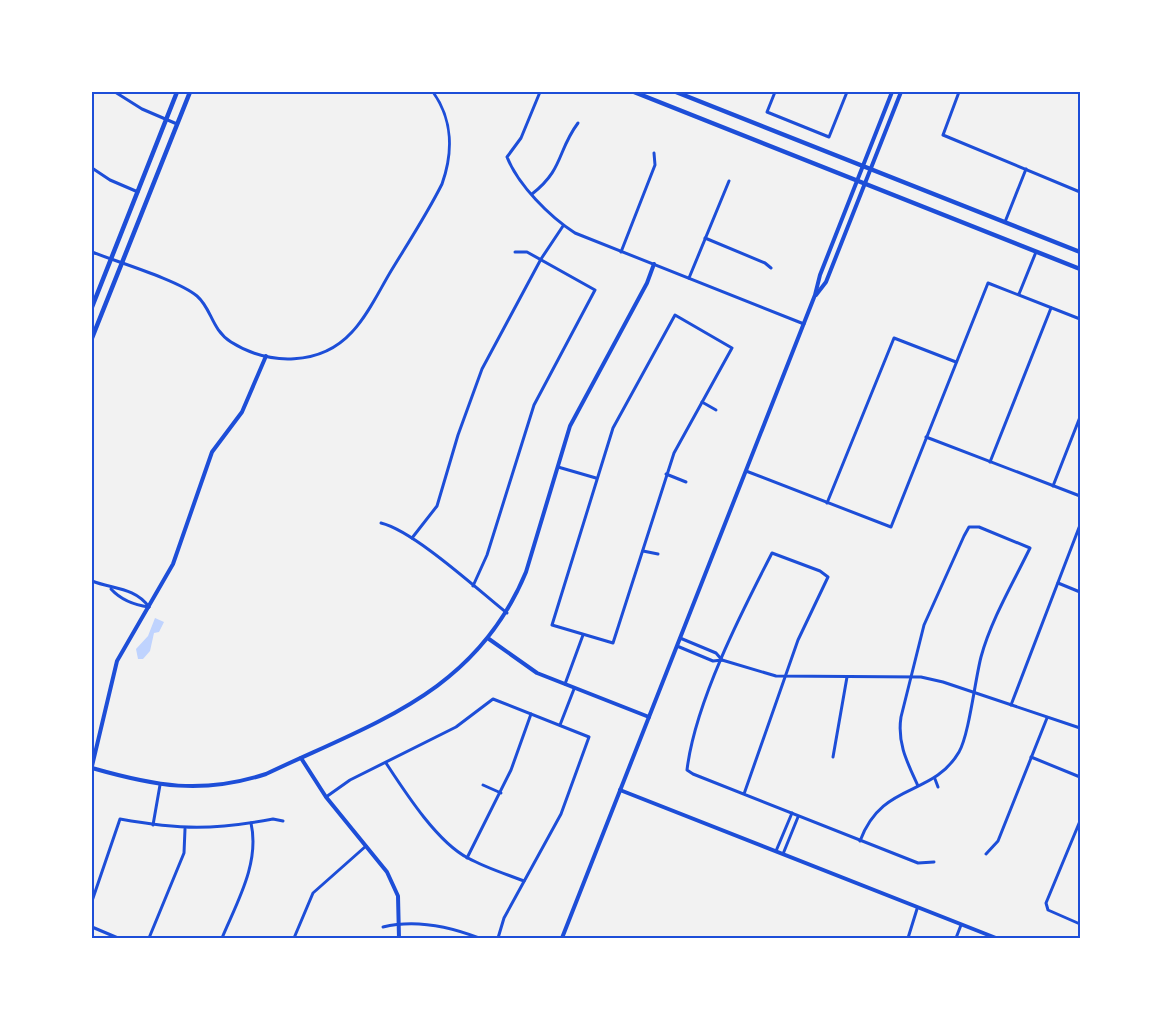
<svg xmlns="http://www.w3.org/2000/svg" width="1172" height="1030" font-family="Manrope,sans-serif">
<rect width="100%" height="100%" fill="#f2f2f2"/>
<polygon fill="#bfd3fe" points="155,618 164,622 159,632 154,633 150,651 143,659 138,659 136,649 148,636"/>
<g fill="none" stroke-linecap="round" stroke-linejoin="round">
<g stroke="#1d4ed8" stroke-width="3">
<polyline points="115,92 142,109 177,124"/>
<path d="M540,92L521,138L507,157C518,185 550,217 575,233L804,324"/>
<polyline points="775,92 767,112 829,137 847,92"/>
<polyline points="959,92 943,135 1080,192"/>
<polyline points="92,168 110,180 138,192"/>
<path d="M532,194C564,169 557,151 578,123"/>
<polyline points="1005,222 1026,169"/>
<polyline points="705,238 765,263 771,268"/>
<path d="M92,252C117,262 178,280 197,296C212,309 211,329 231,342C269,366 321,366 352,332C368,315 379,291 391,271C408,243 427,214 442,184C453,153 453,120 433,92"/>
<polyline points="621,252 655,165 654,153"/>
<polyline points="689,278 729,181"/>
<polyline points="1019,294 1036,252"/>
<polygon points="675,315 732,348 674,453 613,643 552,625 613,428"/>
<polyline points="702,402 716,410"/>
<polyline points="926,437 1080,496"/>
<polyline points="990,462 1051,308"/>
<polyline points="558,467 596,478"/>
<polyline points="746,471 891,527 988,283 1080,319"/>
<polyline points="666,474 686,482"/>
<polyline points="1053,486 1080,417"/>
<polyline points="827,503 894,338 956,362"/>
<path d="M381,523C414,531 477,589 507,613"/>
<polyline points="412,538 437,506 458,435 482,369 541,259 563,226"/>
<polyline points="643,551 658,554"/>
<path d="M92,581C112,589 135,587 149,607"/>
<polyline points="1058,583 1080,592"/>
<polyline points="473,586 487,555 534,405 595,290 527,252 515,252"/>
<path d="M111,589C121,600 134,605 149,607"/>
<polyline points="680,638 716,653 722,660"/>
<polyline points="677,646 713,661 722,660 776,676 921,677 943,682 1080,728"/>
<polyline points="565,684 583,635"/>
<polyline points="1011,705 1080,525"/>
<polyline points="560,725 574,689"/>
<polyline points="833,757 847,677"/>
<polyline points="1031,757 1080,777"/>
<path d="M386,763C405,792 437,842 468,858C486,868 506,874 524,881"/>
<polyline points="935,779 938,787"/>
<polyline points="483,785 501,793"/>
<path d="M744,794L798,640L828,577L820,571L772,553C741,613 695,703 687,770L693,774L918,863L934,862"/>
<polyline points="326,797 350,780 456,727 493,699 589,737 561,814 504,918 498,938"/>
<polyline points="1080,821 1046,903 1048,910 1080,924"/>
<polyline points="153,825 160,785"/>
<path d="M860,841C882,781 932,798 959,752C969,735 975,680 981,657C991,620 1013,583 1030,548L979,527H969L964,536L924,625L901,717C897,743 907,762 918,786"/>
<polyline points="776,851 792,813"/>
<polyline points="783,854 798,817"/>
<polyline points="986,854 998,841 1047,718"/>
<polyline points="467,858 511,770 531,714"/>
<path d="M92,901L120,819C181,830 213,830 273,819L283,821"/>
<polyline points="92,927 118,938"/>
<path d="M383,927C416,919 448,926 479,938"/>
<polyline points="149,938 184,853 185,829"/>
<path d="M222,938C237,902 260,863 251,823"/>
<polyline points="294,938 313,893 366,846"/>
<polyline points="908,938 917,909"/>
<polyline points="956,938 961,925"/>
</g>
<g stroke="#1d4ed8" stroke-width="4">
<polyline points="816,295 826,282 901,92"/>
<polyline points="489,639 537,673 649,717"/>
<polyline points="301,758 326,797 387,872 398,896 399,938"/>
<polyline points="92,766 117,661 173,564 212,452 242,412 266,356"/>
<path d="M92,768C155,786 201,795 266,774C375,722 476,693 526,572L570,426L647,283L654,264"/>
<polyline points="620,790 996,938"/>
<polyline points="562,938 815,295 820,275 892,92"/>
</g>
<g stroke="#1d4ed8" stroke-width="4.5">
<polyline points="634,92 1080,269"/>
<polyline points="676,92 1080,252"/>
<polyline points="92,307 177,92"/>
<polyline points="92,338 190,92"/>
</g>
</g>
<rect width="1172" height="1030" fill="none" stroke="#ffffff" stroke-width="186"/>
<rect x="93" y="93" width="986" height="844" fill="none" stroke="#1d4ed8" stroke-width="2"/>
</svg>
